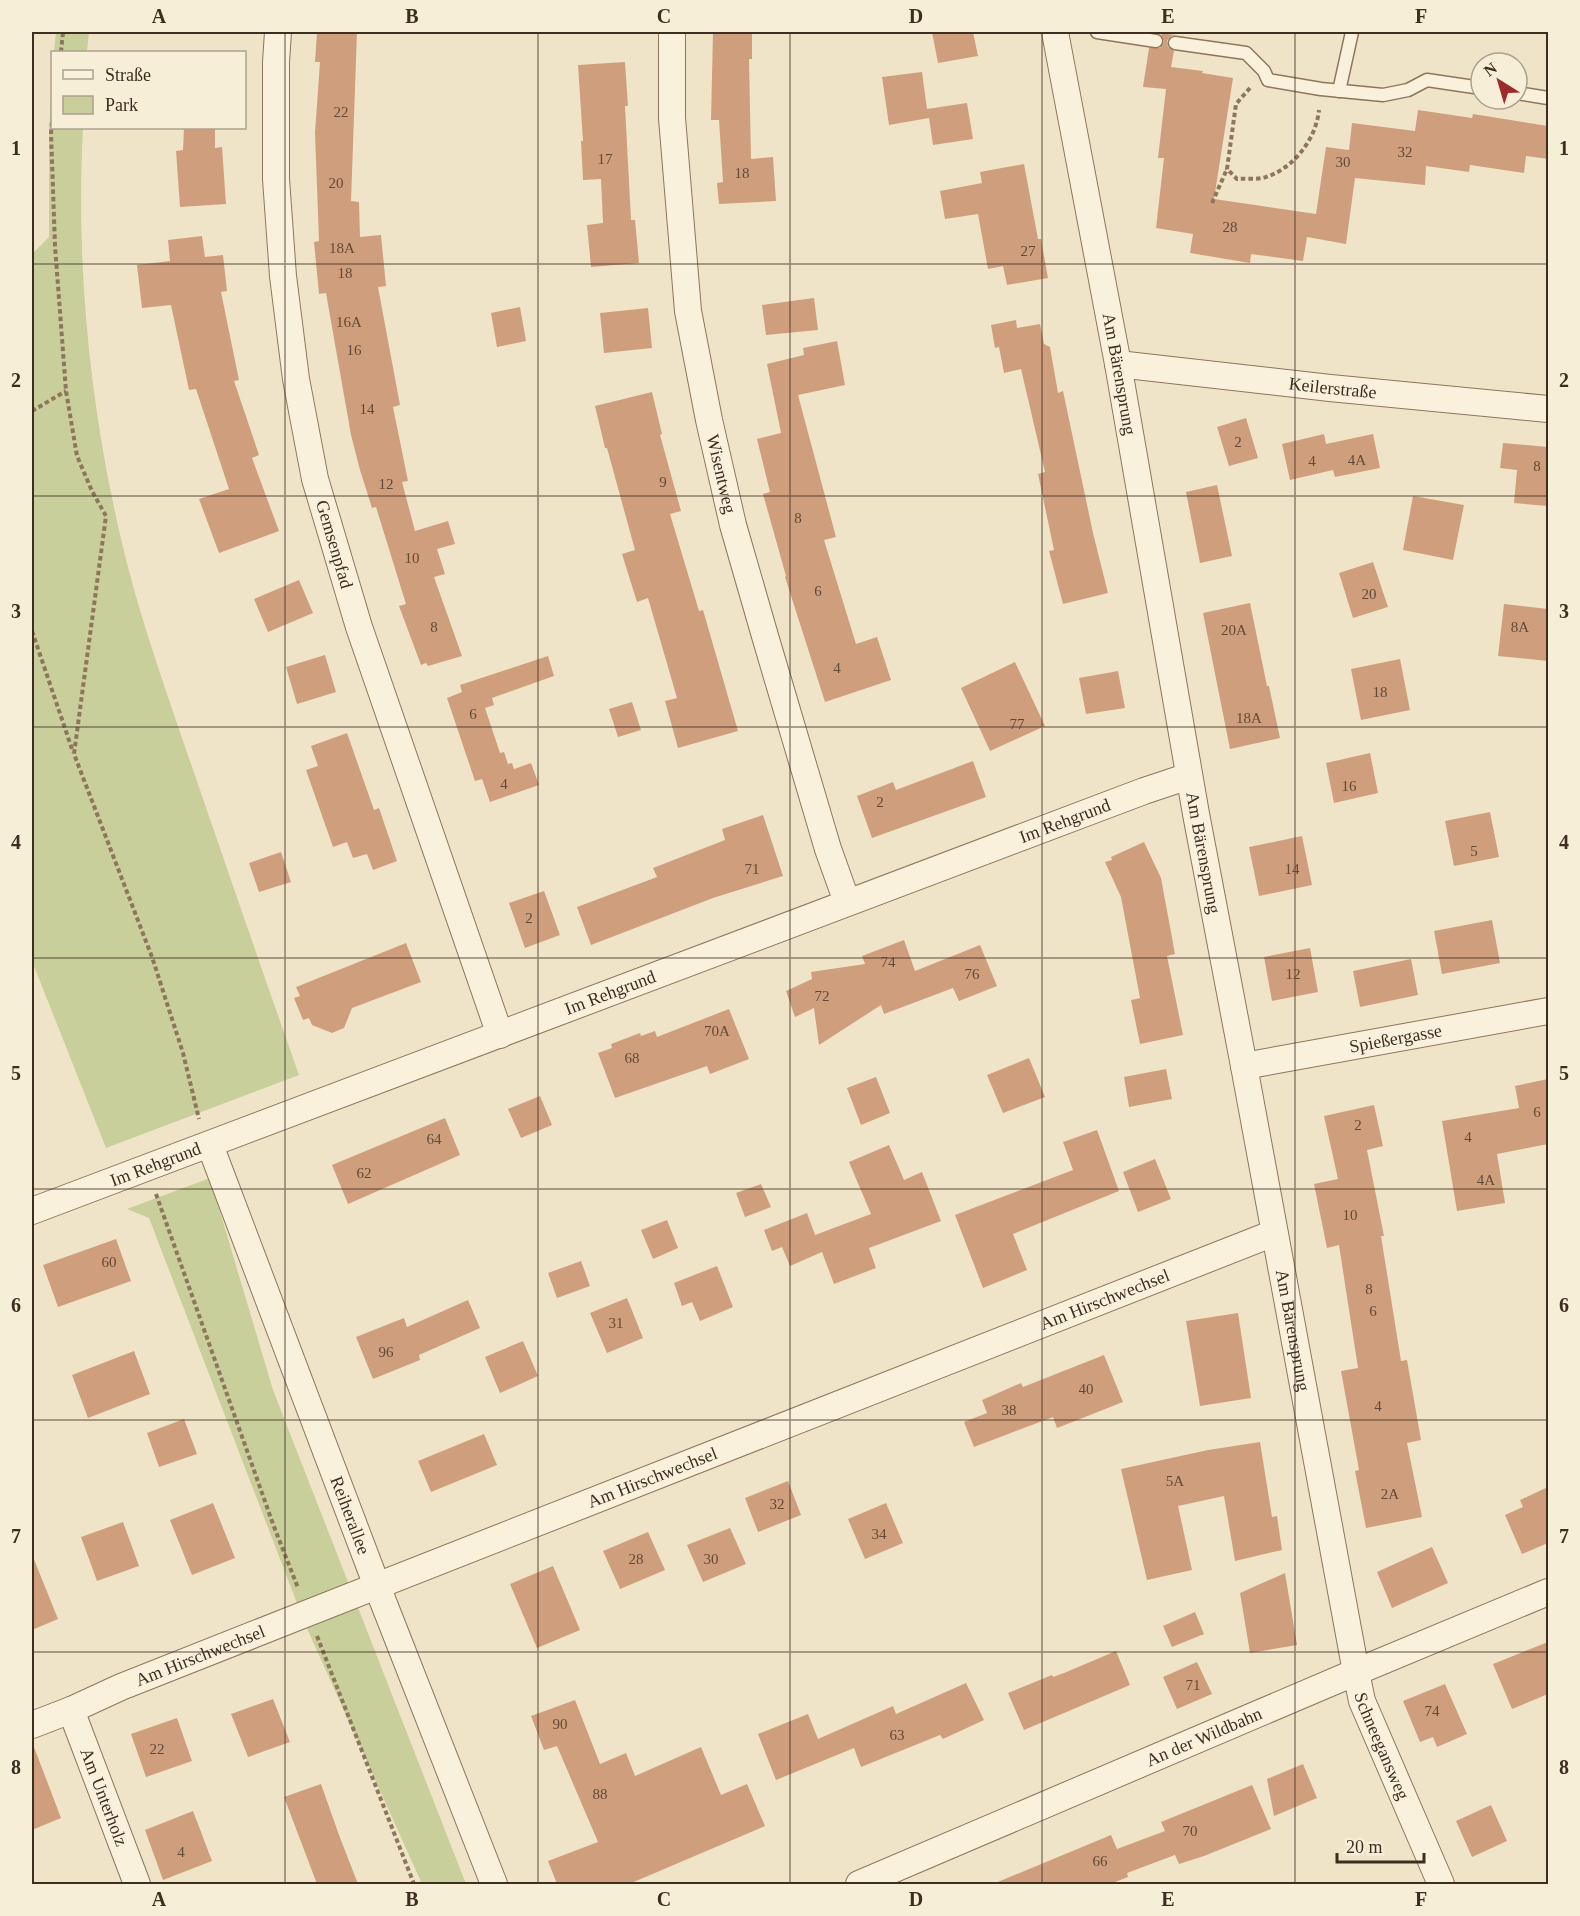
<svg xmlns="http://www.w3.org/2000/svg" width="1580" height="1916" font-family="'Times New Roman',serif">
<rect width="100%" height="100%" fill="#f0e4c8"/>
<g fill="#c9cf9b">
<polygon points="56,32 89,32 87,52 54,52"/>
<path d="M52,77V128H83C75,281 93,438 133,586C152,653 176,720 199,787C232,883 265,979 299,1075L106,1148L32,961V254L49,237V134Z"/>
<polygon points="210,1178 273,1390 466,1884 422,1884 305,1624 149,1218 127,1209"/>
</g>
<g fill="#cf9f7d">
<polygon points="317,32 357,32 351,201 359,202 360,237 381,235 386,286 378,287 400,405 393,407 408,481 402,482 415,531 448,521 455,544 437,549 445,574 434,577 462,656 428,666 426,663 421,665 399,606 406,604 376,507 372,508 360,470 351,435 326,293 319,294 314,242 319,241 315,133 320,62 315,62"/>
<polygon points="713,32 752,32 752,59 749,59 751,159 773,157 776,201 719,204 717,183 723,182 719,120 711,120"/>
<polygon points="932,32 973,32 978,56 938,63"/>
<polygon points="1152,32 1176,35 1171,36 1167,41 1168,47 1174,51 1171,67 1203,71 1202,73 1233,78 1214,199 1316,214 1326,147 1349,150 1352,123 1415,131 1418,110 1472,118 1473,114 1548,126 1548,159 1526,156 1524,173 1470,165 1469,172 1426,166 1425,185 1355,178 1346,244 1307,237 1303,261 1251,254 1250,263 1190,253 1193,234 1156,228 1164,158 1158,158 1166,89 1143,87 1149,48 1160,48 1164,42 1161,34"/>
<polygon points="625,62 628,106 625,106 631,220 635,220 639,263 591,267 587,225 603,223 601,179 583,180 581,141 583,141 578,65"/>
<polygon points="922,72 927,109 967,103 973,139 933,145 928,111 929,118 889,125 882,77"/>
<polygon points="184,128 215,128 215,148 222,147 226,204 180,207 176,151 183,150"/>
<polygon points="1024,164 1038,239 1041,239 1048,278 1007,285 1003,266 988,269 978,214 945,219 940,191 982,183 980,172"/>
<polygon points="202,236 205,257 223,255 227,291 221,292 239,380 234,381 259,455 252,458 279,531 219,553 199,499 229,489 196,389 189,390 171,305 142,308 137,265 170,261 168,240"/>
<polygon points="814,298 818,330 766,335 762,305"/>
<polygon points="520,307 526,341 497,347 491,313"/>
<polygon points="648,308 652,348 604,353 600,313"/>
<polygon points="1016,320 1017,328 1040,324 1044,344 1050,347 1058,393 1063,391 1093,533 1108,593 1063,604 1049,551 1054,550 1038,474 1045,472 1021,369 1004,373 999,347 995,348 991,325"/>
<polygon points="837,341 845,385 798,395 836,537 824,540 856,644 877,637 891,680 825,702 785,577 786,576 763,494 770,492 757,439 781,433 767,364 804,355 803,348"/>
<polygon points="652,392 662,434 660,435 681,511 670,514 699,611 703,610 738,731 678,748 665,701 677,698 648,598 637,602 622,554 635,550 607,448 605,448 595,406"/>
<polygon points="1246,418 1258,458 1229,466 1217,427"/>
<polygon points="1324,434 1326,444 1373,434 1380,468 1335,477 1333,470 1290,480 1282,444"/>
<polygon points="1503,443 1548,447 1548,506 1514,503 1517,470 1500,468"/>
<polygon points="1217,485 1232,556 1200,563 1186,492"/>
<polygon points="1413,496 1464,505 1453,560 1403,550"/>
<polygon points="1373,562 1388,607 1353,618 1339,573"/>
<polygon points="299,580 313,613 268,632 254,599"/>
<polygon points="1250,603 1267,686 1269,686 1280,738 1230,749 1203,613"/>
<polygon points="1504,604 1548,609 1548,661 1498,656"/>
<polygon points="325,655 336,692 297,704 286,667"/>
<polygon points="548,656 554,676 492,698 494,705 485,708 500,753 504,752 508,764 512,763 514,769 531,763 539,785 490,802 482,779 475,781 447,698 462,692 460,685"/>
<polygon points="1400,659 1410,710 1361,720 1351,669"/>
<polygon points="1015,662 1045,726 990,751 961,688"/>
<polygon points="1118,671 1125,708 1086,714 1079,678"/>
<polygon points="632,702 641,730 618,737 609,709"/>
<polygon points="347,733 374,810 379,808 397,861 373,870 367,854 353,858 347,842 333,847 306,770 318,766 311,746"/>
<polygon points="1370,753 1378,793 1334,803 1326,763"/>
<polygon points="973,761 986,797 872,838 857,796 893,782 896,790"/>
<polygon points="1490,812 1499,857 1454,866 1445,821"/>
<polygon points="763,815 783,876 713,898 591,945 577,907 657,877 653,868 725,840 722,829"/>
<polygon points="1302,836 1312,885 1259,896 1249,847"/>
<polygon points="1144,842 1161,878 1175,954 1167,956 1183,1035 1140,1044 1131,1000 1140,998 1121,897 1105,862 1112,860 1111,857"/>
<polygon points="281,852 291,882 259,892 249,863"/>
<polygon points="544,891 560,935 525,948 509,903"/>
<polygon points="1492,920 1500,963 1442,974 1434,931"/>
<polygon points="904,940 915,971 980,945 997,986 959,1001 953,988 884,1014 881,1005 819,1045 814,1008 795,1017 786,991 812,979 811,972 865,964 862,956"/>
<polygon points="406,943 421,982 352,1008 344,1028 332,1033 312,1025 309,1018 303,1020 294,998 300,996 296,987"/>
<polygon points="1310,948 1318,992 1272,1001 1264,957"/>
<polygon points="1411,959 1418,995 1360,1007 1353,971"/>
<polygon points="729,1009 749,1059 710,1074 707,1066 615,1098 598,1053 612,1048 611,1044 640,1033 641,1036 655,1031 657,1037"/>
<polygon points="1029,1058 1045,1097 1003,1113 987,1075"/>
<polygon points="1166,1069 1172,1099 1129,1107 1124,1077"/>
<polygon points="876,1077 890,1113 861,1125 847,1088"/>
<polygon points="1548,1079 1548,1144 1497,1154 1505,1203 1457,1211 1442,1121 1519,1108 1515,1086"/>
<polygon points="540,1096 552,1125 521,1138 508,1109"/>
<polygon points="1374,1105 1383,1146 1367,1150 1384,1236 1381,1236 1401,1361 1407,1360 1421,1440 1407,1443 1422,1517 1366,1528 1355,1471 1359,1470 1341,1371 1358,1368 1339,1245 1327,1248 1314,1184 1338,1179 1324,1116"/>
<polygon points="445,1118 460,1155 348,1204 332,1165"/>
<polygon points="1097,1130 1119,1191 1013,1234 1027,1270 983,1288 955,1215 1073,1170 1063,1142"/>
<polygon points="889,1145 904,1180 922,1172 941,1221 869,1248 876,1268 834,1284 822,1252 790,1266 782,1247 772,1251 764,1230 807,1213 815,1235 871,1214 849,1162"/>
<polygon points="1155,1159 1171,1199 1138,1212 1123,1172"/>
<polygon points="761,1184 771,1207 745,1217 736,1193"/>
<polygon points="667,1220 678,1248 653,1259 641,1230"/>
<polygon points="116,1239 131,1281 58,1307 43,1265"/>
<polygon points="581,1261 590,1286 557,1298 548,1273"/>
<polygon points="717,1266 733,1307 700,1321 692,1302 682,1306 674,1283"/>
<polygon points="627,1298 643,1338 607,1353 590,1313"/>
<polygon points="468,1300 480,1328 419,1355 420,1360 373,1379 356,1337 404,1318 407,1327"/>
<polygon points="1238,1313 1251,1398 1200,1406 1186,1321"/>
<polygon points="523,1341 538,1376 500,1393 485,1357"/>
<polygon points="134,1351 150,1394 88,1418 72,1375"/>
<polygon points="1104,1355 1123,1402 1057,1428 1053,1417 974,1447 964,1422 987,1413 982,1400 1021,1383 1023,1387"/>
<polygon points="184,1419 197,1454 159,1467 147,1433"/>
<polygon points="484,1434 497,1465 431,1492 418,1461"/>
<polygon points="1260,1442 1272,1517 1277,1516 1282,1550 1235,1561 1224,1496 1178,1506 1192,1570 1147,1580 1121,1469 1208,1450"/>
<polygon points="788,1481 801,1515 758,1532 745,1498"/>
<polygon points="1548,1487 1548,1543 1522,1554 1505,1515 1523,1507 1520,1500"/>
<polygon points="213,1503 235,1558 192,1575 170,1520"/>
<polygon points="886,1503 903,1543 865,1559 848,1519"/>
<polygon points="123,1522 139,1566 97,1581 81,1537"/>
<polygon points="730,1528 746,1564 703,1582 687,1545"/>
<polygon points="648,1532 665,1570 620,1589 603,1551"/>
<polygon points="1432,1547 1448,1583 1392,1608 1377,1572"/>
<polygon points="32,1557 33,1557 58,1619 32,1630"/>
<polygon points="553,1566 580,1630 537,1648 510,1584"/>
<polygon points="1285,1573 1297,1645 1250,1653 1240,1593"/>
<polygon points="1195,1612 1204,1634 1172,1647 1163,1626"/>
<polygon points="1548,1642 1548,1694 1512,1709 1493,1664"/>
<polygon points="1116,1651 1130,1685 1024,1730 1008,1693 1052,1675 1053,1677 1064,1673"/>
<polygon points="1197,1662 1212,1694 1177,1709 1163,1677"/>
<polygon points="966,1683 984,1720 943,1739 940,1735 861,1767 854,1748 776,1780 758,1734 808,1714 818,1739 893,1706 896,1714"/>
<polygon points="1445,1684 1467,1734 1437,1747 1433,1737 1420,1742 1403,1701"/>
<polygon points="273,1699 290,1742 248,1757 231,1714"/>
<polygon points="575,1700 600,1764 626,1753 635,1776 701,1747 721,1795 747,1784 765,1826 629,1884 557,1884 548,1861 598,1842 557,1746 544,1750 531,1716"/>
<polygon points="177,1718 192,1761 146,1777 131,1734"/>
<polygon points="32,1747 34,1747 61,1818 32,1830"/>
<polygon points="1303,1764 1317,1798 1274,1816 1267,1779"/>
<polygon points="321,1784 339,1835 358,1884 317,1884 284,1797"/>
<polygon points="1252,1785 1271,1829 1204,1856 1179,1864 1175,1855 1127,1873 1128,1877 1110,1884 993,1884 1111,1835 1117,1849 1165,1831 1161,1822"/>
<polygon points="1491,1805 1507,1841 1472,1857 1456,1821"/>
<polygon points="193,1811 212,1861 163,1880 145,1830"/>
</g>
<g fill="none" stroke-linecap="round" stroke-linejoin="round">
<g stroke="#8d765c" stroke-width="15">
<g id="service">
<polyline points="1097,32 1156,41"/>
<polyline points="1175,43 1246,53 1264,71 1268,80 1321,89 1383,95 1408,90 1427,80 1481,88"/>
<polyline points="1339,91 1352,32"/>
<polyline points="1517,93 1548,98"/>
</g>
</g>
<g stroke="#8d765c" stroke-width="28">
<g id="minor">
<path id="s1" d="M278,32L276,62V179L283,276L296,379L315,479L359,627L500,1035"/>
<path id="s2" d="M672,32V118L688,311L709,420L733,525L765,636L828,849L847,902"/>
<path id="s3" d="M1055,32L1118,364L1196,814L1244,1066L1356,1672L1362,1701L1441,1884"/>
<path id="s4" d="M1118,364L1330,388L1548,409"/>
<path id="s5" d="M1244,1066L1548,1011"/>
<path id="s6" d="M210,1145L377,1586L494,1884"/>
<path id="s7" d="M32,1211L1144,791L1189,776"/>
<path id="s8" d="M71,1710L137,1884"/>
<path id="s9" d="M32,1725L71,1710L121,1687L308,1613L1274,1233"/>
<path id="s10" d="M859,1884L1356,1672L1548,1592"/>
</g>
</g>
<g stroke="#8d765c" stroke-width="4" stroke-dasharray="4.5 3" stroke-linecap="butt">
<polyline points="61,52 63,32"/>
<path d="M1250,88L1236,104L1227,169L1237,179C1246,178 1258,180 1266,177C1294,168 1316,139 1319,110"/>
<polyline points="52,122 51,133 55,246 66,391 77,456 92,491 106,516 74,754 152,957 183,1053 199,1119"/>
<polyline points="1212,203 1227,169"/>
<polyline points="32,411 66,391"/>
<polyline points="32,631 73,752"/>
<polyline points="156,1194 273,1524 298,1588"/>
<polyline points="317,1636 414,1884"/>
</g>
<use href="#service" stroke="#faf1dc" stroke-width="12"/>
<use href="#minor" stroke="#faf1dc" stroke-width="26"/>
</g>
<path fill="none" stroke="#3d2e20" stroke-width="1.5" stroke-opacity="0.55" d="M285,32V1884M538,32V1884M790,32V1884M1042,32V1884M1295,32V1884M32,264H1548M32,496H1548M32,727H1548M32,958H1548M32,1189H1548M32,1420H1548M32,1652H1548"/>
<g text-anchor="middle" dominant-baseline="central" stroke-width="4.5" stroke-linejoin="round" paint-order="stroke">
<g font-size="15" fill="#624a37">
<text x="341" y="112">22</text>
<text x="1405" y="152">32</text>
<text x="605" y="159">17</text>
<text x="1343" y="162">30</text>
<text x="742" y="173">18</text>
<text x="336" y="183">20</text>
<text x="1230" y="227">28</text>
<text x="342" y="248">18A</text>
<text x="1028" y="251">27</text>
<text x="345" y="273">18</text>
<text x="349" y="322">16A</text>
<text x="354" y="350">16</text>
<text x="367" y="409">14</text>
<text x="1238" y="442">2</text>
<text x="1357" y="460">4A</text>
<text x="1312" y="461">4</text>
<text x="1537" y="466">8</text>
<text x="663" y="482">9</text>
<text x="386" y="484">12</text>
<text x="798" y="518">8</text>
<text x="412" y="558">10</text>
<text x="818" y="591">6</text>
<text x="1369" y="594">20</text>
<text x="434" y="627">8</text>
<text x="1520" y="627">8A</text>
<text x="1234" y="630">20A</text>
<text x="837" y="668">4</text>
<text x="1380" y="692">18</text>
<text x="473" y="714">6</text>
<text x="1249" y="718">18A</text>
<text x="1017" y="724">77</text>
<text x="504" y="784">4</text>
<text x="1349" y="786">16</text>
<text x="880" y="802">2</text>
<text x="1474" y="851">5</text>
<text x="752" y="869">71</text>
<text x="1292" y="869">14</text>
<text x="529" y="918">2</text>
<text x="888" y="962">74</text>
<text x="972" y="974">76</text>
<text x="1293" y="974">12</text>
<text x="822" y="996">72</text>
<text x="717" y="1031">70A</text>
<text x="632" y="1058">68</text>
<text x="1537" y="1112">6</text>
<text x="1358" y="1125">2</text>
<text x="1468" y="1137">4</text>
<text x="434" y="1139">64</text>
<text x="364" y="1173">62</text>
<text x="1486" y="1180">4A</text>
<text x="1350" y="1215">10</text>
<text x="109" y="1262">60</text>
<text x="1369" y="1289">8</text>
<text x="1373" y="1311">6</text>
<text x="616" y="1323">31</text>
<text x="386" y="1352">96</text>
<text x="1086" y="1389">40</text>
<text x="1378" y="1406">4</text>
<text x="1009" y="1410">38</text>
<text x="1175" y="1481">5A</text>
<text x="1390" y="1494">2A</text>
<text x="777" y="1504">32</text>
<text x="879" y="1534">34</text>
<text x="636" y="1559">28</text>
<text x="711" y="1559">30</text>
<text x="1193" y="1685">71</text>
<text x="1432" y="1711">74</text>
<text x="560" y="1724">90</text>
<text x="897" y="1735">63</text>
<text x="157" y="1749">22</text>
<text x="600" y="1794">88</text>
<text x="1190" y="1831">70</text>
<text x="181" y="1852">4</text>
<text x="1100" y="1861">66</text>
</g>
<g font-size="18" fill="#3d2e20" stroke="#f7eed8">
<text stroke="none"><textPath href="#s3" startOffset="348">Am Bärensprung</textPath></text>
<text stroke="none"><textPath href="#s4" startOffset="216">Keilerstraße</textPath></text>
<text stroke="none"><textPath href="#s2" startOffset="446">Wisentweg</textPath></text>
<text stroke="none"><textPath href="#s1" startOffset="518">Gemsenpfad</textPath></text>
<text stroke="none"><textPath href="#s7" startOffset="1104">Im Rehgrund</textPath></text>
<text stroke="none"><textPath href="#s3" startOffset="834">Am Bärensprung</textPath></text>
<text stroke="none"><textPath href="#s7" startOffset="618">Im Rehgrund</textPath></text>
<text stroke="none"><textPath href="#s5" startOffset="154">Spießergasse</textPath></text>
<text stroke="none"><textPath href="#s7" startOffset="132">Im Rehgrund</textPath></text>
<text stroke="none"><textPath href="#s9" startOffset="1154">Am Hirschwechsel</textPath></text>
<text stroke="none"><textPath href="#s3" startOffset="1320">Am Bärensprung</textPath></text>
<text stroke="none"><textPath href="#s9" startOffset="668">Am Hirschwechsel</textPath></text>
<text stroke="none"><textPath href="#s6" startOffset="396">Reiherallee</textPath></text>
<text stroke="none"><textPath href="#s9" startOffset="182">Am Hirschwechsel</textPath></text>
<text stroke="none"><textPath href="#s10" startOffset="375">An der Wildbahn</textPath></text>
<text stroke="none"><textPath href="#s3" startOffset="1746">Schneegansweg</textPath></text>
<text stroke="none"><textPath href="#s8" startOffset="93">Am Unterholz</textPath></text>
</g>
</g>
<rect width="1580" height="1916" fill="none" stroke="#f7eed8" stroke-width="66"/>
<rect x="51" y="51" width="195" height="78" fill="#f7eed8" stroke="#ada18e" stroke-width="1.5"/>
<rect x="63" y="70" width="30" height="9" fill="#faf1dc" stroke="#ada18e" stroke-width="1.5"/>
<text x="105" y="81" font-size="18" fill="#3d2e20">Straße</text>
<rect x="63" y="96" width="30" height="18" fill="#c9cf9b" stroke="#ada18e" stroke-width="1.5"/>
<text x="105" y="111" font-size="18" fill="#3d2e20">Park</text>
<g transform="translate(1499 81) rotate(323)"><circle r="28" fill="#f7eed8" stroke="#ada18e" stroke-width="1.5"/>
<path d="M0-4.5L10 22L0 15L-10 22Z" fill="#9e2a2b"/>
<text y="-9" font-size="16" font-weight="bold" text-anchor="middle" fill="#3d2e20">N</text>
</g>
<path d="M1337 1853v9h87v-9" fill="none" stroke="#3d2e20" stroke-width="3"/>
<text x="1346" y="1853" font-size="18" fill="#3d2e20" stroke="#f7eed8" stroke-width="4.5" paint-order="stroke">20 m</text>
<rect x="33" y="33" width="1514" height="1850" fill="none" stroke="#3d2e20" stroke-width="2"/>
<g font-size="20" text-anchor="middle" font-weight="bold" fill="#3d2e20">
<text x="159" y="23">A</text>
<text x="412" y="23">B</text>
<text x="664" y="23">C</text>
<text x="916" y="23">D</text>
<text x="1168" y="23">E</text>
<text x="1421" y="23">F</text>
<text x="16" y="155">1</text>
<text x="1564" y="155">1</text>
<text x="16" y="387">2</text>
<text x="1564" y="387">2</text>
<text x="16" y="618">3</text>
<text x="1564" y="618">3</text>
<text x="16" y="849">4</text>
<text x="1564" y="849">4</text>
<text x="16" y="1080">5</text>
<text x="1564" y="1080">5</text>
<text x="16" y="1312">6</text>
<text x="1564" y="1312">6</text>
<text x="16" y="1543">7</text>
<text x="1564" y="1543">7</text>
<text x="16" y="1774">8</text>
<text x="1564" y="1774">8</text>
<text x="159" y="1906">A</text>
<text x="412" y="1906">B</text>
<text x="664" y="1906">C</text>
<text x="916" y="1906">D</text>
<text x="1168" y="1906">E</text>
<text x="1421" y="1906">F</text>
</g>
</svg>
